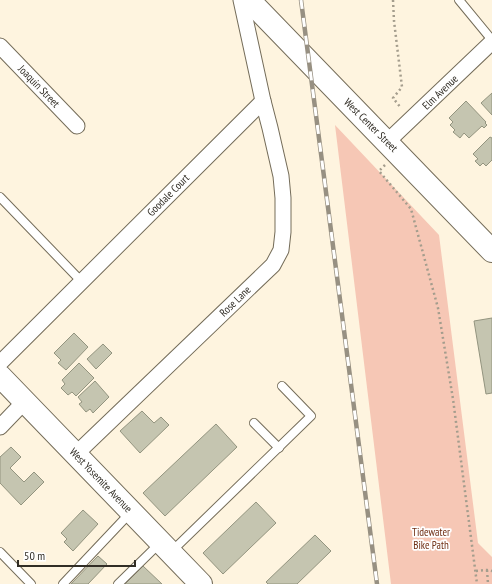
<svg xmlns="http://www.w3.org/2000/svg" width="492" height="584" font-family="'PT Sans Narrow',sans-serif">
<rect width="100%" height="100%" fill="#fef4df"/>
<polygon fill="#f6c7b5" points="335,125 439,235 478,543 492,557 492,584 391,584"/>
<g fill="#c5c5b0" stroke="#93947f">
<polygon points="492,93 492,115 481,103"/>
<polygon points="466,101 486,122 485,123 487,125 484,128 482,126 469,138 464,133 460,138 453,132 455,130 450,125 453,122 449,118"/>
<polygon points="490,137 492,138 492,160 486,166 483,163 480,166 475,161 478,159 473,154"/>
<polygon points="492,318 492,393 486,394 474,321"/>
<polygon points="74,333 88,347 66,370 58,363 61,360 54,353"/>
<polygon points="103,344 112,353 96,369 87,359"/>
<polygon points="79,363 94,378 76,396 72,392 68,395 61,388 65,384 62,380"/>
<polygon points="95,381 109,397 93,413 90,409 86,412 79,404 82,402 78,397"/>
<polygon points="142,411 154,423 161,417 169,425 140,453 120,431"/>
<polygon points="216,424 237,447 165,516 143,493"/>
<polygon points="11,447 21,457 10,468 24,482 34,472 44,482 21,505 0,483 0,457"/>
<polygon points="256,502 276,523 223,574 203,553"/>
<polygon points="83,510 98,524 73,551 64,542 67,539 61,533"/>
<polygon points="315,535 331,551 297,584 268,584 266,582"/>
<polygon points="98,556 107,564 88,584 71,584"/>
<polygon points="143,566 162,584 125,584"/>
</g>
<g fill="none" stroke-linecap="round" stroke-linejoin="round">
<g stroke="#746c59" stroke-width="10">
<g id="lane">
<polyline points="459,0 492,40"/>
<polyline points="0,197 81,281"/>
<polyline points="254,423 279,448"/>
<polyline points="0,552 31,584"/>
<polyline points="171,552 311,416 282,386"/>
<polyline points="63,584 131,512"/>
<polyline points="118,584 160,543"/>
</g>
</g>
<g stroke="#746c59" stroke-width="17">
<g id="street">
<polyline points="0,46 77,126"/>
<polyline points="387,142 492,42"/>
<polyline points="0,363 263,101"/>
<polyline points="0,427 25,401"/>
<polyline points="76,454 273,265 281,250 283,232 283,198 281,176 270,128 263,101 241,0"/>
</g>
</g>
<g stroke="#746c59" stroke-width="24">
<g id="secondary">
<polyline points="249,0 492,251"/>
<polyline points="0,376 201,584"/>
</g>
</g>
<g stroke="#a49d8d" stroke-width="2.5" stroke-dasharray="2 3" stroke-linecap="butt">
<polyline points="393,0 394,21 402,87 393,98 401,108"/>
<polyline points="385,165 379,171 411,209 438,308 453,399 477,584"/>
<polyline points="487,570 488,584"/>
<polyline points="476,571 487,570 492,571"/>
</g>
<use href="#lane" stroke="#fff" stroke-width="8"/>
<use href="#street" stroke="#fff" stroke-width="15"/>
<use href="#secondary" stroke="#fff" stroke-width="22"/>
<g stroke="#979082" stroke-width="4.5">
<polyline id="rail" points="301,0 377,584"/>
</g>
<use href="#rail" stroke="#fff" stroke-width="3" stroke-dasharray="9" stroke-linecap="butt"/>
</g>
<g text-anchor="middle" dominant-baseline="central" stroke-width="3.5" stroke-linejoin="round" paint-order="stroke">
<g font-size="11" fill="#312d25" stroke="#fff">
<text transform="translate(39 86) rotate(46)">Joaquin Street</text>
<text transform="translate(440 92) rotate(-44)">Elm Avenue</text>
<text transform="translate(371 125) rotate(45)">West Center Street</text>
<text transform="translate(168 195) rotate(-45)">Goodale Court</text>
<text transform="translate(235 301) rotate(-44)">Rose Lane</text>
<text transform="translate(101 480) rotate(46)">West Yosemite Avenue</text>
</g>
<g font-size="11" fill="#6f2e13" stroke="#fff">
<text x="431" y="532">Tidewater<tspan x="431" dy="13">Bike Path</tspan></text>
</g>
</g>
<path d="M18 560v6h117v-6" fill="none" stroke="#312d25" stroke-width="2"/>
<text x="24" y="560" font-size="12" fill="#312d25" stroke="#ffffff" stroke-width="3" paint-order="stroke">50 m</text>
</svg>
